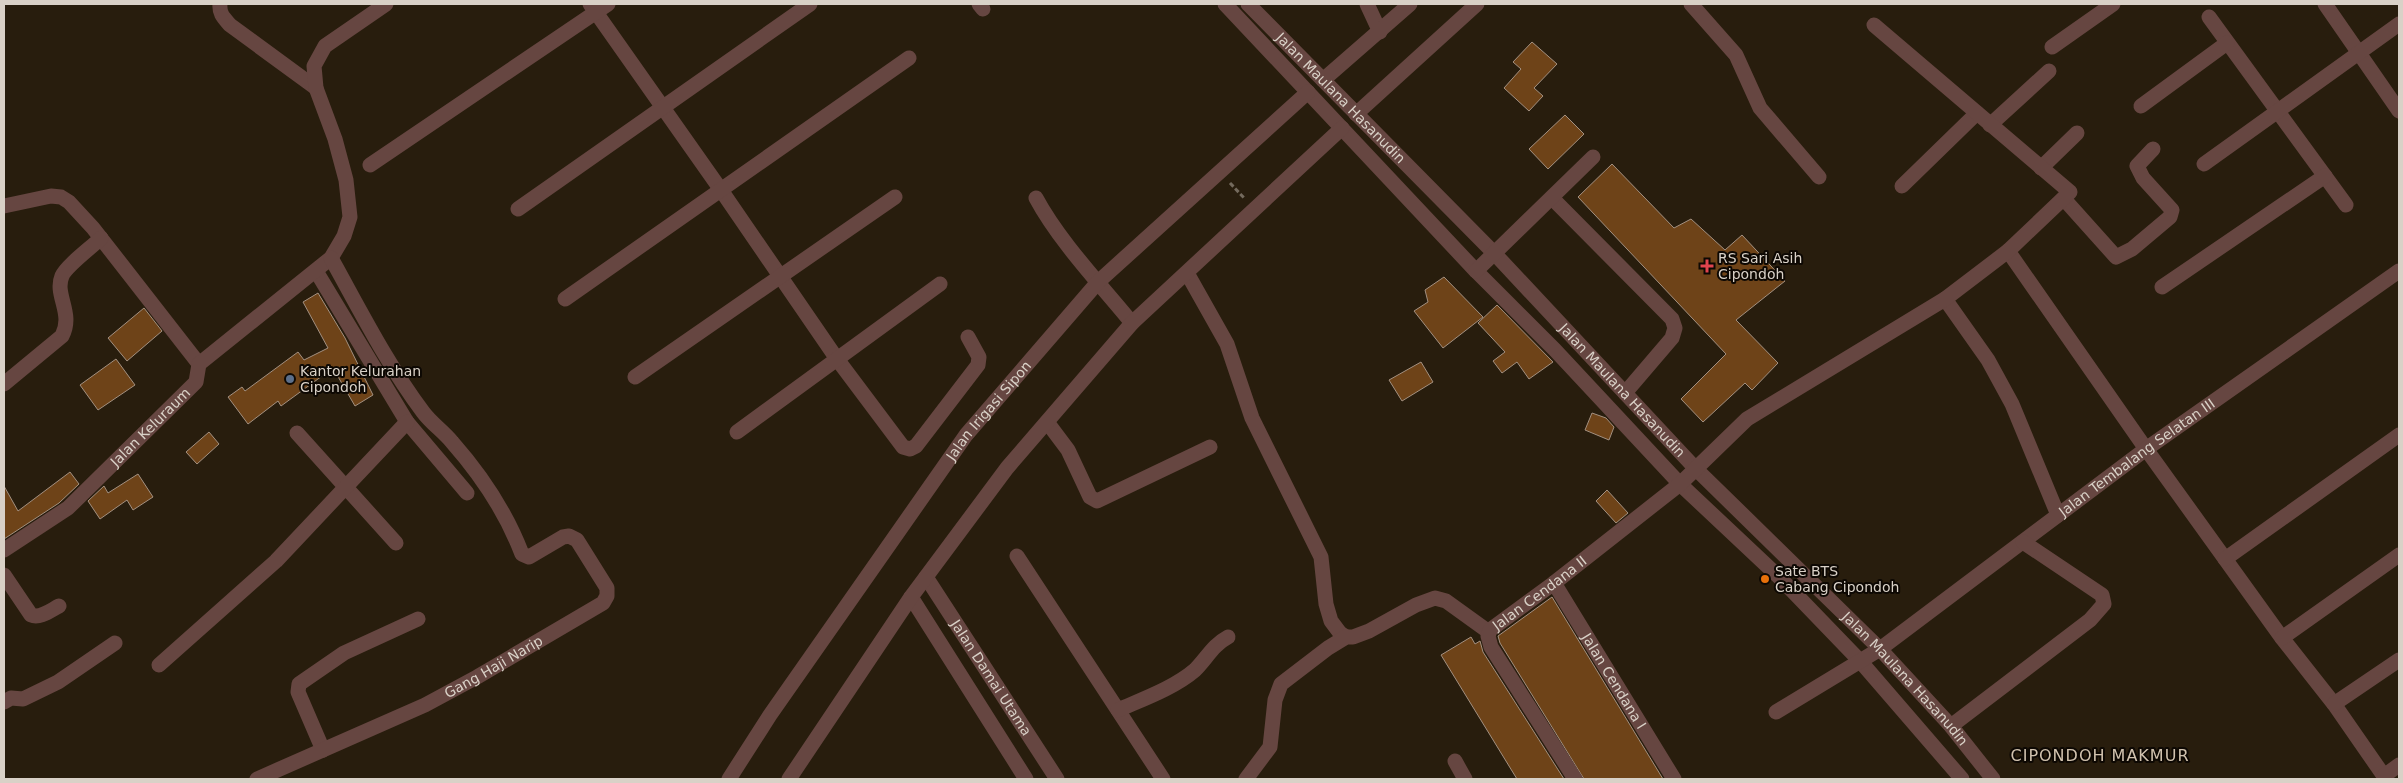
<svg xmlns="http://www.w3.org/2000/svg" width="2403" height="783" font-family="'DejaVu Sans',sans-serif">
<rect width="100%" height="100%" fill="#281d0d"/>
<g fill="#6e4318" stroke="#a39080">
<polygon points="1532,42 1557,64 1534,88 1543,96 1529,111 1504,88 1521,69 1513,62"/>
<polygon points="1565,115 1584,134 1548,169 1529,149"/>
<polygon points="1612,164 1674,228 1691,219 1725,250 1742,235 1785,281 1736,320 1778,363 1752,390 1745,383 1703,422 1681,399 1726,354 1578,197"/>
<polygon points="1444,277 1483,317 1443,348 1414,311 1428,302 1425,290"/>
<polygon points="318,293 345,338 373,395 355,406 333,368 281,406 278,401 248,424 228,397 242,387 245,391 298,352 304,360 328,348 303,302"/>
<polygon points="1497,305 1553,362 1529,379 1517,362 1502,373 1493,361 1505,352 1478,323"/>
<polygon points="144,308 162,331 127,361 108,338"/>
<polygon points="116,359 135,385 98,410 80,385"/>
<polygon points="1421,362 1433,382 1402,401 1389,380"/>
<polygon points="1592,413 1606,418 1614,427 1609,440 1585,430"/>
<polygon points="209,432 219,444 197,464 186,452"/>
<polygon points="70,472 79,484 59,503 4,539 4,486 18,511"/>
<polygon points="138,474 153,497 133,510 127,500 100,519 88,501 104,486 108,493"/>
<polygon points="1607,490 1628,513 1616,523 1596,501"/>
<polygon points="1552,597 1663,779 1584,779 1500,643 1498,636"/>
<polygon points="1471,637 1475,644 1480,641 1483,652 1564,779 1517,779 1441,655"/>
</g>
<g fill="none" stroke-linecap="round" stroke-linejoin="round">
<polyline stroke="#746a5d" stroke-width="3" stroke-dasharray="5 2.5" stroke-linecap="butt" points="1230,183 1245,199"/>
<g stroke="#664641" stroke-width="15">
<path d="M220,4C219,14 224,18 230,25L316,88"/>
<polyline points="590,4 721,190 837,359 903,447 910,449 916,446 978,365 979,357 968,337"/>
<polyline points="979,4 983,9"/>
<polyline points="1225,4 1476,271 1555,350 1680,484 1779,577 1861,662 1962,779"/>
<path id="s1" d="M1248,4L1494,253L1696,469L1880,649L1951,726L1993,779"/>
<polyline points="1367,4 1380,32"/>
<polyline points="1691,4 1736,55 1760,108 1819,177"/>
<polyline points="2325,4 2399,111"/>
<polyline points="2209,17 2346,205"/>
<polyline points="2052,47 2113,4"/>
<polyline points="1323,80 1410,4"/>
<polyline points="2141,106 2227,43"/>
<polyline points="1356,114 1477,4"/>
<polyline points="1990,125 2049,71"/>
<polyline points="2204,164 2399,24"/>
<polyline points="370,165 608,4"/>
<polyline points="2041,168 2077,133"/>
<polyline points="1902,186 1977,113"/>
<path d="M1036,198C1059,241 1101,285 1132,323"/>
<polyline points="1552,198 1672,319 1675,328 1672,338 1625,393"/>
<polyline points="2064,199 2116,257 2132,249 2170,217 2172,210 2143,178 2137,166 2153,149"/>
<polyline points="4,206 51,196 61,197 69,202 93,228 199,364"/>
<polyline points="518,209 810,4"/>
<polyline points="2008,251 2146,449 2282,638 2334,704 2386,779"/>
<polyline points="316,271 407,422 467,493"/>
<polyline points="1476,271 1593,157"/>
<polyline points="1187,273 1227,344 1252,418 1321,557 1326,604 1331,621 1340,633 1346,637"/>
<polyline points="2162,287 2325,176"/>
<polyline points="565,299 909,58"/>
<polyline points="1945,299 1988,360 2012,404 2058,515"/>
<polyline points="635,377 895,197"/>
<path d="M4,384L62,336C74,313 54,295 62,276C66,266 92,247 101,238"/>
<polyline points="1047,422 1068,450 1090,497 1097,501 1210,447"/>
<polyline points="737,432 940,284"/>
<polyline points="297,433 396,543"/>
<path id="s2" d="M4,550L68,508L196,382L199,364L331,258L344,236L350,217L346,180L335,139L316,88L314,66L325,46L386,4"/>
<polyline points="1017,556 1163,779"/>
<polyline points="2225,559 2399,435"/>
<path d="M4,575L31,615C40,619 51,610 59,606"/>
<path id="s3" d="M926,577L1057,779"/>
<path id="s4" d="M1554,583L1674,779"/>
<polyline points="911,597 1026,779"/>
<polyline points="2282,638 2399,555"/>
<polyline points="159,665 276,561 407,422"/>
<polyline points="4,702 11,698 23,699 58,682 115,643"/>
<polyline points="2334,704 2399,660"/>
<path d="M1118,710C1143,699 1174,688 1195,670C1207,658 1213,645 1228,637"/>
<path id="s5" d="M1776,712L1880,649L2146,449L2399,271"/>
<polyline points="1951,726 2090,620 2104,604 2102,595 2023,542"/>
<polyline points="323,750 298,692 299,684 344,653 418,619"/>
<polyline points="1455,761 1465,779"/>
<polyline points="2384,776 2399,765"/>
<path id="s6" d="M257,779L425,705L477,677L603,603L607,596V588L577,540L569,536L563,537L529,557L522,554C506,512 482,476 452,442C443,431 431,423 423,412C387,364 360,310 331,258"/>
<path id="s7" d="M729,779L770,715L966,435L1098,282L1308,92"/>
<polyline points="789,779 911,597 1007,468 1132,323 1342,128"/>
<polyline points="1246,779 1270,747 1275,700 1281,684 1328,648 1346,637 1353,637 1369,631 1416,605 1435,598 1446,601 1489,632"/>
<path id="s8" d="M1575,779L1491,647L1488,636L1490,630L1554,583L1680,484L1747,419L1945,299L2008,251L2070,192L1874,25"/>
</g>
</g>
<path fill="#e0444e" stroke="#0d0803" stroke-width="2" d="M1704.5 258.5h5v5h5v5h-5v5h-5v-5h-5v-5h5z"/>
<circle fill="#5c6f8a" stroke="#0d0803" stroke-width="2" cx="290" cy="379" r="5"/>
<circle fill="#e8710a" stroke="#0d0803" stroke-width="2" cx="1765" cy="579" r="5"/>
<g text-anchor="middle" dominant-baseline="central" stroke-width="4" stroke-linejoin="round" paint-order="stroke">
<g font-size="14" fill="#d9d1c7" stroke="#0d0803">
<text stroke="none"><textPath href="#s1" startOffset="132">Jalan Maulana Hasanudin</textPath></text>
<text stroke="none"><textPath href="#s1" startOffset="538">Jalan Maulana Hasanudin</textPath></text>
<text stroke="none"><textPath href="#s7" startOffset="451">Jalan Irigasi Sipon</textPath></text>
<text stroke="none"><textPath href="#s2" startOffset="192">Jalan Keluraum</textPath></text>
<text stroke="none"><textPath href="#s5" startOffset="442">Jalan Tembalang Selatan III</textPath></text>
<text stroke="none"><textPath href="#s8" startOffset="236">Jalan Cendana II</textPath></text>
<text stroke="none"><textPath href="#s6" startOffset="262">Gang Haji Narip</textPath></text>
<text stroke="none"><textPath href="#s3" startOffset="120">Jalan Damai Utama</textPath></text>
<text stroke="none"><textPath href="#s1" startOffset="942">Jalan Maulana Hasanudin</textPath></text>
<text stroke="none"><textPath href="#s4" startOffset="115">Jalan Cendana I</textPath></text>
</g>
<g font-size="14" fill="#d9d1c7" stroke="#0d0803" text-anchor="start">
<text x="1718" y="258">RS Sari Asih<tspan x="1718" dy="16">Cipondoh</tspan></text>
<text x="300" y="371">Kantor Kelurahan<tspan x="300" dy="16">Cipondoh</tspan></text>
<text x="1775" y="571">Sate BTS<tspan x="1775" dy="16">Cabang Cipondoh</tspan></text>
</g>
<g font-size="16" letter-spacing="1" fill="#d1c2ae" stroke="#0d0803">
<text x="2100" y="755">CIPONDOH MAKMUR</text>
</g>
</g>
<rect width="2403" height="783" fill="none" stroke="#d9d1c7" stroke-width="10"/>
</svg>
